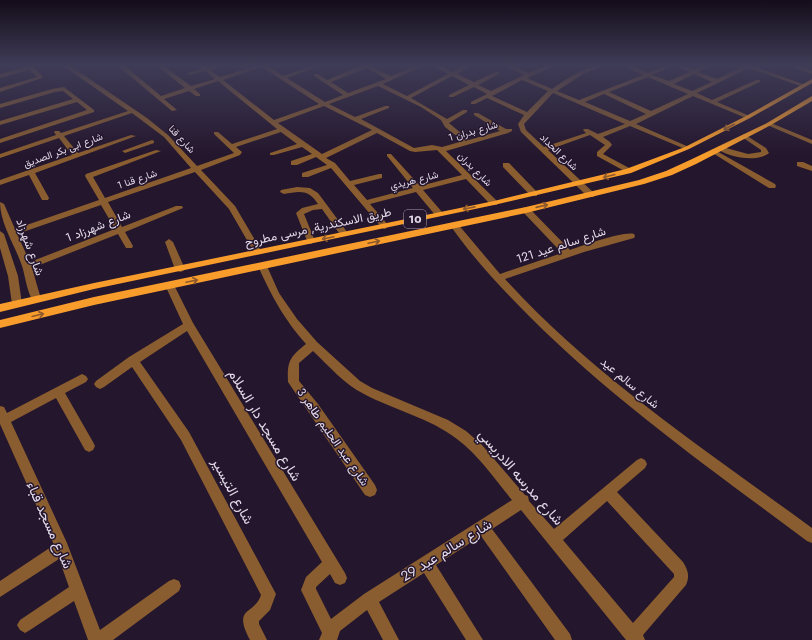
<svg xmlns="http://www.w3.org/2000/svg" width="812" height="640" font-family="Jost,Vazirmatn,sans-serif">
<rect width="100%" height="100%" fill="#24162d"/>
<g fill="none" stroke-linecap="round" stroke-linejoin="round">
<g fill="#895d2f" fill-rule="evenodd">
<path d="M62,65H69L147,118L168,135L197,166L234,153L214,134V132H218L232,144L277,129L218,81L194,89L200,94V96H196L189,91L164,99L177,110L172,111L117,65H124L161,96L185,88L156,65H163L191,86L215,79L205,71L188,75V73L202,69L198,65H205L207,67L224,65L210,70L220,77L258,65H267L283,76L314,65H323L287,78L325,102L343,95L314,76V74H318L327,80L362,65H374L372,67L391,76L417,65H425L383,84L407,96L448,74L432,65H440L452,72L465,65H473L457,74L474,82L495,72H499V74L478,85L491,91L524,75L503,65H511L528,73L548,65H557L527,78L552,89C568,78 586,65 606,65L583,74L557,91L579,100L643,75L622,65H630L648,73C666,65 675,62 694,70L704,65H712L698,72L717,79L744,66L742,65H751L808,86L803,87L749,68L697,93L712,100L756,80H760V82L717,102L750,116V118H746L693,96L636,124L689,147V149H685L630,126L603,137L610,142L612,145L603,154L631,169L632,171L628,173L597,156V152L605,145L590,135L548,150L594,193V197H588L521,132L518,124L524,115L487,98L475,104H471V102L487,94L474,87L453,97H449V95L469,85L452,76L411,98L447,119L463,110H467V112L449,123L469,140L500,131L474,115V113H478L506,129H512V131L508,133L446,151L497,201V205H491L466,179L423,190L442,212V216H436L416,192L370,204L389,226L385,229L382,228L331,168L308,177H302V173L327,165L316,157L297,165H291V161L312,154L302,147L274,155H270V153L297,144L281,132L236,147L242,152L240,155L201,170L235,206L262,252L261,254H255L229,209L195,172L108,202L122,227L176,206H182L183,208L125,232L133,246L132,248H126L118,234L32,268L41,299L36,303C28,300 25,274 22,266C15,245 0,224 0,202L4,204L15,229L99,200L85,176L86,174L156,150L161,151L93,177L105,198L191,168L164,137L132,113L64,136L78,153L131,135L136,136L35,173L49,198L48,200H42L29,175L0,185V180L72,155L59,138L0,158V154L56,135L54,132L55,131H59L61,133L128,111ZM674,65L689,72L669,81L652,75ZM262,67L319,104L274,120L223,80ZM367,68L386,79L348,93L331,82ZM694,74L712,82L692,91L674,84ZM648,77L688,94L651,111L609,92ZM522,80L548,91L527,112L492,96ZM378,86L421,107L441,120L445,127L463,141L442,147L432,145L414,148L361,119L389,108V106H385L355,117L329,104ZM553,93L625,124L598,134L588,129H584L583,130L586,133L544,147L526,130L524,124ZM604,94L646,114L630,121L585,102ZM324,106L372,130L322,154L278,123ZM377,133L410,151L415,152L437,150L462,175L420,186L391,154H387V156L413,188L367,200L354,185L382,178V174H379L350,181L335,163L326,158ZM101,205L115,229L30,262L17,234Z"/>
<polygon points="786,65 796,65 812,70 812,74"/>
<polygon points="29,66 35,68 43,77 42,78 0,92 0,88 37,77 29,70 0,78 0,74"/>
<polygon points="64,87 94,110 94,112 0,143 0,139 87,110 77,102 0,125 0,121 73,99 63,91 55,92 0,108 0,104 52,89"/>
<polygon points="767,123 771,123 812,140 812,144 767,125"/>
<path d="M744,134L766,148L769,153C757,163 727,157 716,148L719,146L748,154L761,152V150L742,137L741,136Z"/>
<polygon points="152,140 154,141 154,143 125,153 122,151"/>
<polygon points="713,149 775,184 776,186 775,188 769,188 711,152 710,151"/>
<polygon points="797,162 803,162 812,166 812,171 797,166"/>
<polygon points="503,163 509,163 537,192 537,196 531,196 503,167"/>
<path d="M297,187L310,188L318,193L347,232L348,234L347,236H341L322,209L313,210L304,214L315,241L311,244L308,243L296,213L302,208L318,204C309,189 299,191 284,194L280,192L281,190Z"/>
<path d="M526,207L529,208L570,250C582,246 623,231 634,234L635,236L634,238L584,252L505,279C593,376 706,450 812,528V543L807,541C712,470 614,401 529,316C501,288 473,258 450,225L451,223H457L500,274L562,253L523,212V208Z"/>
<polygon points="0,231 4,234 18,276 22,304 20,307 14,307 12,304 8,276 0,248"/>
<polygon points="169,239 173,242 185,269 183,271 180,272 175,269 165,242"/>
<path d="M263,263L266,264L279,293L297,319L317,342L360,381L372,388L448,420L466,431L482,445L525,495L528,496L529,501L554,529L637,460L641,458L645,460L647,464L645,468L617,492L683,562C688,570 690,576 686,585L643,635L645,640H626L521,510L492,529L570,634L572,640H555L481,536L436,565L483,640H466L424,573L379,602L399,640H383L367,610L340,631L337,640H319L322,633L301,590L306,577L322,562L187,331L140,362L189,432L276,594L270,610L259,621V624L267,640H250C232,606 254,616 261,595L181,440L132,367L104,387L100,389L96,387L94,384L96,381L129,357L183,324L165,285L167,283H173L193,323L345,573L347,578L345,583L340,585L335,583L330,574L316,587V589L331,619L364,594L512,500C495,480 479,455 457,439C430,418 394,410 364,394C344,384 329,366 313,351L299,363V381L318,404L375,485L377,490L375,495L370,497L365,495L288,382C287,361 290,357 306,344C284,319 272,297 258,266ZM607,501L674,574V577L633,623L563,540Z"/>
<polygon points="82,374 86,376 88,379 86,382 65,393 93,442 95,446 93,450 89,452 85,450 56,398 11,422 67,543 100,630 169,581 174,579 179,581 181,586 179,591 113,640 88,640 74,601 30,630 25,633 20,630 17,625 20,620 69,587 59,559 0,597 0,581 54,545 0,424 0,406 4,407 7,413"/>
</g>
<g fill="#f89c2c" fill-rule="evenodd">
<polygon points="812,79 812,83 750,118 689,149 631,173 494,205 94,289 0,312 0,304 94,283 494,201 626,169 685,147 746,116"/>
<polygon points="812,96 812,101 771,125 696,164 672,175 644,184 526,213 94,305 0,328 0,320 94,297 526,207 639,180 666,171 690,160 767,123"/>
</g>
</g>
<defs><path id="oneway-shaft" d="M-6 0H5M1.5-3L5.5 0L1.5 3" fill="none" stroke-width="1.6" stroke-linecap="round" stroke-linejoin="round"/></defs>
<g stroke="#8e592c">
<use href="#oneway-shaft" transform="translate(729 127) rotate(153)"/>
<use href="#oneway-shaft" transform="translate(609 176) rotate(165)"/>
<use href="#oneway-shaft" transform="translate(542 206) rotate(-13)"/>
<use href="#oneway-shaft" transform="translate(469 208) rotate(169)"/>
<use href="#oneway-shaft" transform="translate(328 238) rotate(168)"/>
<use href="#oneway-shaft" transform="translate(374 242) rotate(-12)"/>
<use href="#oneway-shaft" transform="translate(192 281) rotate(-12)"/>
<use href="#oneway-shaft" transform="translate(38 315) rotate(-14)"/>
</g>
<linearGradient id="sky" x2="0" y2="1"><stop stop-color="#140c19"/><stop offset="0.42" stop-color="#3f3c57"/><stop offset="1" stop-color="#3f3c57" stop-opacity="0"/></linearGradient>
<rect width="812" height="155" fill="url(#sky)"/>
<g text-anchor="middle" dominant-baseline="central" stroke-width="3" stroke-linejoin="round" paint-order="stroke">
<g font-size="10" fill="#e2d9e9" stroke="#24162d">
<text transform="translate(473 131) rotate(-16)">شارع بدران 1</text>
<text transform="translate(182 139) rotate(47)">شارع قنا</text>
<text transform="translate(63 150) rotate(-20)">شارع ابى بكر الصديق</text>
<text transform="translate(559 152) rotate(43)">شارع الحداد</text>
<text transform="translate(475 169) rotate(45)">شارع بدران</text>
<text transform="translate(137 179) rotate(-19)">شارع قنا 1</text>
<text transform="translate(414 180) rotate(-14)">شارع هريدي</text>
</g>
<rect fill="#24162d" stroke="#a99eb1" stroke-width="1" x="404" y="210" width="22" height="18" rx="3"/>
<g font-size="11" font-weight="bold" fill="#e2d9e9">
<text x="415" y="219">10</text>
</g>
<g font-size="12" fill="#e2d9e9" stroke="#24162d">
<text transform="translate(98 226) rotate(-21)">شارع شهرزاد 1</text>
<text transform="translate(318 227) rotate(-12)">طريق الاسكندرية, مرسى مطروح</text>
<text transform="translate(561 245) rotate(-18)">شارع سالم عيد 121</text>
<text transform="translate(30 247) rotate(70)">شارع شهرزاد</text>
<text transform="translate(630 383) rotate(40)">شارع سالم عيد</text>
<text transform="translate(333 437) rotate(55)">شارع عبد الحليم طاهر 3</text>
</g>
<g font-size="14" fill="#e2d9e9" stroke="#24162d">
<text transform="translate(265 425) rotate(59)">شارع مسجد دار السلام</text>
<text transform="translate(521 477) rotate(49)">شارع مدرسه الادريسي</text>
<text transform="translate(233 491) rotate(62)">شارع التيسير</text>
<text transform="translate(50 525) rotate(66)">شارع مسجد قباء</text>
<text transform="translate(446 550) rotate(-32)">شارع سالم عيد 29</text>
</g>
</g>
</svg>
